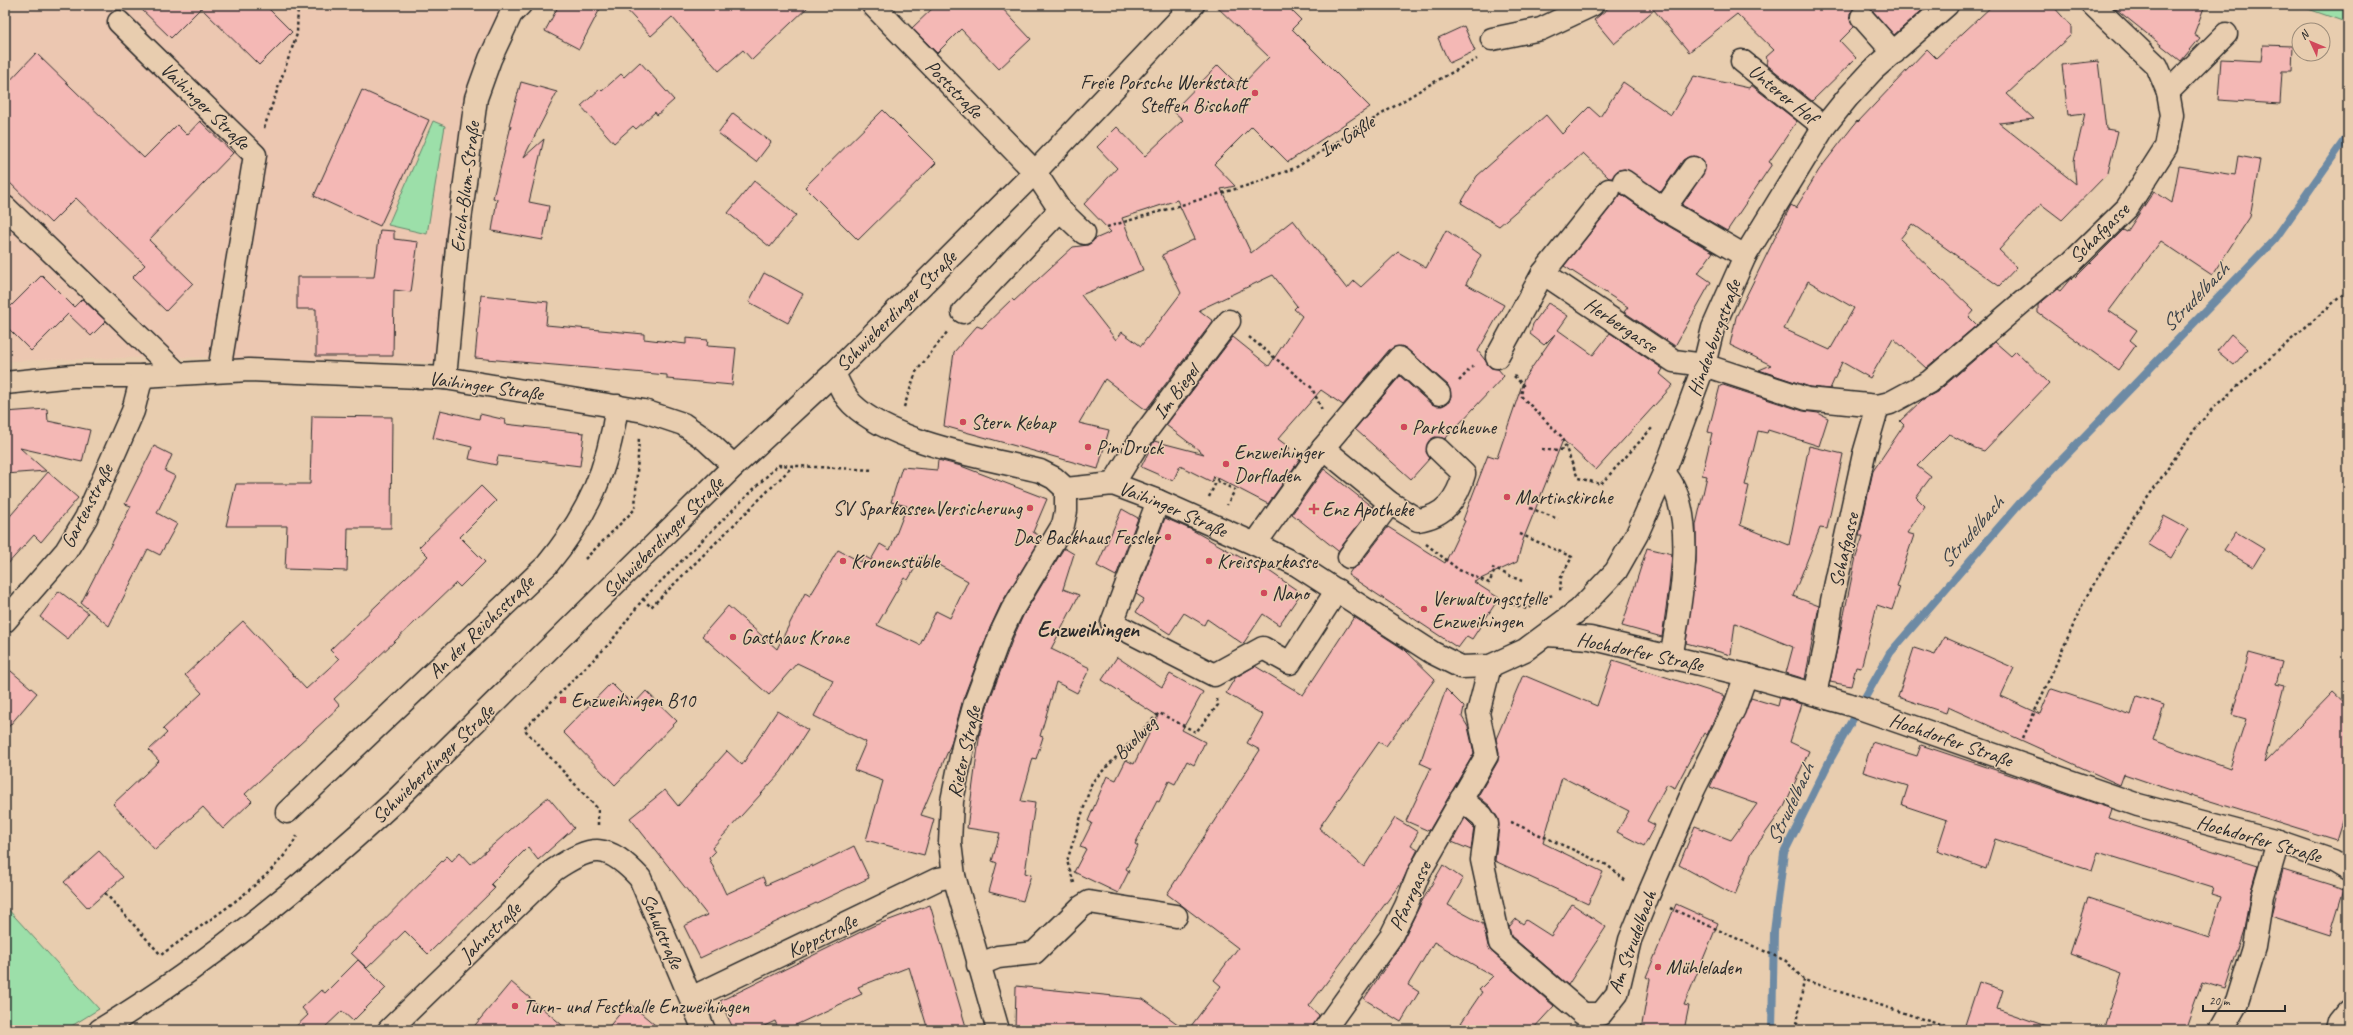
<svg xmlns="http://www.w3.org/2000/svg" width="2353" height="1035" font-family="Caveat,sans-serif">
<rect width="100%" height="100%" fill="#e8cdaf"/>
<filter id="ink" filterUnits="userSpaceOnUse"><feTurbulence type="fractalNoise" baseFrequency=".025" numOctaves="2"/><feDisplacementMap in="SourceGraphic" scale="8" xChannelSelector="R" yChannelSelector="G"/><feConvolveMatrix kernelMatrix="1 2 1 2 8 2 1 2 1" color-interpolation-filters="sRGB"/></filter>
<g filter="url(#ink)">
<polygon fill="#ecc7b1" points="17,5 512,5 484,57 443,362 162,357 5,361 5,16"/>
<g fill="#9cdfa9" stroke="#64856a">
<polygon points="2297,5 2348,5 2348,23"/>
<polygon points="433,121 445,126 427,234 388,225"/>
<polygon points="5,906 99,1009 65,1030 5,1030"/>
</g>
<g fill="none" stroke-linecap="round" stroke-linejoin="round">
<polyline stroke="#6d8aa4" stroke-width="8" points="1772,1030 1774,932 1784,853 1831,758 1890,653 2019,504 2275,239 2348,135"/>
</g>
<g fill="#f4b8b5" stroke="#2b2b2b" fill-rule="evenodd">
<polygon points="137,5 265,5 292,32 259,65 201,8 171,38"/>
<polygon points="559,5 602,5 579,49 545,31"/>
<polygon points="622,5 810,5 752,60 743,50 719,71 672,17 651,36"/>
<polygon points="936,5 999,5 1031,39 999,69 961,29 937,53 912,28"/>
<path d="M1215,5H1286L1301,20L1292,29L1370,107L1288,162L1252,126L1214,164L1235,186L1221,189L1251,253L1293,220L1347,289L1354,281L1361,287L1398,252L1426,268L1446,230L1481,255L1466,284L1504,305L1478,351L1491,368L1498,369L1504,376L1445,439L1435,437L1429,441L1426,452L1430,458L1411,479L1355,429L1400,376L1431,404L1442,406L1449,402L1451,396L1448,385L1407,349L1401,346L1389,350L1343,405L1321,390L1278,439L1290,448L1287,452L1300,459L1268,504L1214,476L1212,482L1180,466L1173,481L1141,467L1154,441L1204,454L1166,425L1233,337L1269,366L1302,316L1294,309L1297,306L1273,275L1199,310L1213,321L1146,410L1105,379L1079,423L1109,430L1098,469L944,426L954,352L977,326L982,328L1012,299L1014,301L1073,247L1088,245L1095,239L1111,232L1084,204L1117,168L1097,147L1117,127L1145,156L1183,120L1173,111L1218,65L1240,87L1269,57ZM1177,200L1195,239L1162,255L1181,293L1141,346L1122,332L1116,340L1081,295L1143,270L1122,218Z"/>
<polygon points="1612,5 1859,5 1850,13 1850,20 1854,27 1840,41 1856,58 1812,101 1766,64 1768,60 1766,57 1774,50 1737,14 1689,52 1654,10 1614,44 1594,20"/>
<polygon points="1864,5 1928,5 1894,35 1871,9"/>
<path d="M1993,5H2052L2071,26V35L2007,94L2034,119L1999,123L2076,184L2074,161L2085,113L2068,115L2062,65L2098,61L2106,129L2118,131L2108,173L2062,220L2041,204L1999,250L2017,267L1999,286L1912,224L1900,239L1974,311L1969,317L1977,325L1926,368L1893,338L1870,378L1842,362L1830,389L1810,387L1759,370L1771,365L1730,345L1736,317L1791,205L1796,208L1819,170L1857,121L1858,122L1927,49L1936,58ZM1808,281L1854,308L1830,350L1784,329Z"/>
<polygon points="2111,5 2205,5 2194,34 2200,38 2181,61"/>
<polygon points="1464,26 1475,51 1449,63 1438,38"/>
<polygon points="2263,45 2293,46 2292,71 2282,71 2280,104 2218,100 2221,59 2261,61"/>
<polygon points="36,53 144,158 177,125 187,135 200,121 233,153 149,240 193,283 166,311 132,278 145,265 76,198 51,223 5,178 5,86"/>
<polygon points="640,62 674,100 657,115 655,112 636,129 633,126 614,143 581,106 600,89 602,91 621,74 624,77"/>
<polygon points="1694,76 1749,88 1751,85 1797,121 1769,162 1772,164 1727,231 1682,205 1705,170 1704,162 1695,156 1688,157 1683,160 1661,192 1625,169 1618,170 1612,178 1609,178 1583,153 1499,226 1461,203 1477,176 1546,115 1562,134 1589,107 1600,117 1623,82 1671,115"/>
<polygon points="521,82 557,92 524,157 544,139 529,202 549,206 543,240 492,231 497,199 493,198 511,126 509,125"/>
<polygon points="362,90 429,120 380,226 314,196"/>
<polygon points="883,110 936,163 858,240 805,187"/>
<polygon points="733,113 771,142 756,162 718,133"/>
<polygon points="2238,156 2260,160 2250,217 2212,275 2161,241 2109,311 2137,330 2130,340 2136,345 2118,370 2038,313 2038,305 2057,289 2060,291 2071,278 2073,280 2123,230 2127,232 2154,191 2172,203 2179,166 2235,175"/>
<polygon points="754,181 796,215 770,247 728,213"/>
<polygon points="1621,194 1658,220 1713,252 1698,273 1711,282 1675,346 1624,312 1628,307 1564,266"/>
<polygon points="380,230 394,231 394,239 418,242 411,292 394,290 393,356 316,356 316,309 297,309 297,277 374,277"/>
<polygon points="764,273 803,294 788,323 749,302"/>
<polygon points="42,275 74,307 82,299 106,321 91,336 68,314 31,351 5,325 5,312"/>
<polygon points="481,295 548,302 546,325 644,334 644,339 686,344 686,338 708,340 707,346 736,348 732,385 667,379 667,375 475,358"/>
<polygon points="1548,303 1568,316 1558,330 1593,355 1610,333 1663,369 1660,374 1673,385 1596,470 1563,440 1523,540 1517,562 1474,582 1499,598 1472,639 1467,636 1458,648 1348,575 1352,569 1359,565 1388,527 1445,563 1465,521 1463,520 1488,455 1497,458 1524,379 1555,334 1544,345 1530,334 1533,324"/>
<polygon points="2231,334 2248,349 2234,365 2217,351"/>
<polygon points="1995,342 2011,356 2016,351 2049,383 1984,451 1975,448 1949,434 1917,466 1931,477 1916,497 1925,506 1907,533 1914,535 1897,586 1900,587 1892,610 1877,605 1861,668 1856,667 1851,686 1830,682 1856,557 1863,536 1859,536 1873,471 1904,425 1900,421 1922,400 1937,392"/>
<polygon points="1723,385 1803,411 1818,413 1828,418 1819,446 1768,430 1767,433 1758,431 1745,485 1749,486 1740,525 1789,545 1809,446 1843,454 1827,529 1820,528 1793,596 1819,606 1805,679 1786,673 1793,647 1735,623 1731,655 1686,643 1696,563 1696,525 1707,476 1702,475 1712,433 1708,432 1720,386"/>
<polygon points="47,409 48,421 90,430 82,462 20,448 46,471 5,474 5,412"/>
<polygon points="440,410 479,419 480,414 506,420 505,424 584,433 580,466 498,456 496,465 469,459 472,447 433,438"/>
<polygon points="312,416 392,417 391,528 348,528 347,571 285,569 287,526 226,526 236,484 310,484"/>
<polygon points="154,446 172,455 165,471 175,476 157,513 177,524 160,555 148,549 109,626 81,603 131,506 125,504"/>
<path d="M938,460L961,466L1047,499L1033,532L1042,537L1001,604L990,628L963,699L951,744L921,815L934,819L924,855L866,840L883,781L854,770L866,742L814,716L833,680L797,663L769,695L702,636L728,606L777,649L805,593L810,596L838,550L861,562L864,556L871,560L880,544L890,550L907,506L891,502L902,467L937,470ZM922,556L968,581L950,618L936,611L920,645L877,625L904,578L908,580Z"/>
<polygon points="1324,469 1372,507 1338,551 1292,514"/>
<polygon points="48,472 78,498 41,542 34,535 5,567 5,522"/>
<polygon points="481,486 496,501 460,537 485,562 460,587 456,583 334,699 340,706 245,794 252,801 223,829 203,807 155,850 113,804 159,761 149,750 167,733 163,729 202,693 185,675 243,621 306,689 339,659 330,650 428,556 419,547"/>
<polygon points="1122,509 1138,518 1116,576 1097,566"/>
<polygon points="2164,516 2188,529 2171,558 2148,544"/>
<polygon points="1165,518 1192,530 1254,565 1256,562 1301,593 1279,625 1263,614 1243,644 1207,619 1204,625 1184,613 1170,634 1136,612 1144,599 1136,594"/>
<polygon points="2236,532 2264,549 2253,567 2224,550"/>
<polygon points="1064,548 1074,554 1063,589 1079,595 1051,649 1090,668 1077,693 1056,682 1040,736 1043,737 1036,759 1033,758 1021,801 1035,803 1025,873 1031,875 1023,901 989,892 997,863 992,861 1000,833 967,828 980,732 987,707 1013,638 1023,616"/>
<polygon points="1647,548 1672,554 1669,587 1662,637 1622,626"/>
<polygon points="59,591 88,613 68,639 40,617"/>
<polygon points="1354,617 1405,650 1435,679 1386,746 1379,742 1319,828 1364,867 1395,818 1418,832 1411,845 1418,849 1403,880 1309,1006 1319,1015 1312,1030 1188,1030 1221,986 1214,980 1238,948 1167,894 1260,750 1247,743 1263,715 1226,693 1235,678 1255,666 1303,695"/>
<polygon points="1944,637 2014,668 2001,696 2040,714 2050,690 2052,689 2131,715 2137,696 2164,705 2153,740 2230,768 2246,719 2232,715 2249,653 2282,662 2276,684 2284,686 2264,763 2333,692 2348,706 2348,802 2336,840 2191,795 2191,797 2124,774 2120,785 1948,707 1946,713 1898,697 1914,648 1935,655"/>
<polygon points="1117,657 1162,687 1170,674 1203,692 1182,730 1205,742 1194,765 1187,761 1175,784 1169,781 1159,802 1157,801 1135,844 1138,846 1126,869 1129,871 1118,893 1074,872 1086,849 1080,847 1092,823 1088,821 1107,776 1116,780 1126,760 1134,764 1158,716 1102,680"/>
<polygon points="1613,660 1725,696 1707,735 1704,733 1675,788 1667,784 1647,821 1655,825 1644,846 1617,832 1629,811 1562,777 1543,843 1603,872 1588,904 1495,861 1499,826 1498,818 1490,806 1478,796 1498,761 1499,752 1496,739 1523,675 1597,706"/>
<polygon points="5,666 37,693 5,731"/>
<polygon points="611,683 633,705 646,691 677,721 615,785 563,732"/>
<polygon points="1446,689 1464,707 1462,717 1468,727 1474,753 1429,831 1406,821 1431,768 1420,763"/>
<polygon points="1751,698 1778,706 1780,698 1802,704 1790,742 1809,751 1784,807 1752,852 1735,895 1679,865 1695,826 1731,840 1757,804 1710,787"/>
<polygon points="777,711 808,730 781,772 712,848 715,852 709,858 726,894 763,877 766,885 812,865 812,867 854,846 869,878 700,958 684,926 707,915 630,818 665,790 678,806 727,751 742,765"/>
<polygon points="1872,742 1917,756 1921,745 2112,809 2109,818 2258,865 2250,894 2244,930 2225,989 2202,982 2185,1030 2103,1030 2122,973 2070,954 2088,898 2209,938 2221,897 2211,894 2213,888 2098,852 2092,871 1995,839 1986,869 1937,851 1947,820 1902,805 1908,786 1863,772"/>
<polygon points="548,797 574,828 538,860 528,847 491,884 495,888 428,954 405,931 367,968 351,953 447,856 452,861 460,852 471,864"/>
<polygon points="1465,818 1474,827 1471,850 1452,842"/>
<polygon points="99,851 123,877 88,908 64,882"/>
<polygon points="1443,865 1463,879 1448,905 1483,924 1488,946 1492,952 1554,1006 1532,1030 1474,1030 1461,1023 1482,992 1479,990 1493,976 1434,942 1408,985 1419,992 1401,1022 1364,999 1401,944 1421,903"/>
<polygon points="2283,870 2344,889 2330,935 2271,916"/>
<polygon points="1572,904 1606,927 1568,985 1511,936 1509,927 1516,919 1523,924 1526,920 1551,936"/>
<polygon points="1676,904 1718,923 1684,1005 1689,1006 1684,1030 1641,1030 1650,979 1646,977"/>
<polygon points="930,905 967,1030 928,1030 909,967 858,987 862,994 785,1030 779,1030 775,1021 756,1030 734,1030 720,1001 873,926"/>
<polygon points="358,960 386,988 353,1021 342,1011 322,1030 292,1030 308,1015 302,1008 321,990 325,993"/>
<polygon points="511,982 568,1030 471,1030"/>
<polygon points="1979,982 2003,990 1997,1009 2046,1026 2046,1030 1982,1030 1965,1025"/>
<polygon points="1016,986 1143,999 1186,1030 1015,1030"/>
<polygon points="629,1003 661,1030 606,1030"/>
</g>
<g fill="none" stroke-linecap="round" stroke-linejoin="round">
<g stroke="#2b2b2b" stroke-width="25">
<g id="minor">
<polyline points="873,5 1035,172 1060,210"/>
<polyline points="1862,17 1894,53"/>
<polyline points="119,22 255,155 219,371"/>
<polyline points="1492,39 1541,29 1592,5"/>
<polyline points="1742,61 1824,127"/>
<polyline points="2168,92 2226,34"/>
<polyline points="1624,181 1664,209 1745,256"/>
<polyline points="1609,190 1543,273 1674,361 1704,365 1807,399 1878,406 1890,403 1929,382 2040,287 2072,262 2127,208 2166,147 2172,115 2168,92 2157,66 2093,5"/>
<polyline points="5,207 177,373"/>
<polyline points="1664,209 1693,168"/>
<polyline points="963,312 1060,210 1084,233"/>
<polyline points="1497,357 1543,273"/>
<path id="s1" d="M834,373C839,384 843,395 852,404C892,443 986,458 1040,471L1054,478L1066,489L1113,484L1158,501L1255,544L1297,565L1433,653L1461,667L1490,666L1525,650L1579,610L1616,571L1637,534L1664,473L1704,365L1713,328L1745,256L1824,127L1848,97L1873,70L1947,5"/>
<polyline points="445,378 458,236 476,98 490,59 511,14 520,5"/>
<polyline points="5,383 73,376 142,376 249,370 445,378 644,411 683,424 706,440 734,466"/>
<polyline points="1323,448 1399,358 1439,394"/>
<path d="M1664,473C1700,511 1679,611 1671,658"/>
<polyline points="1113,484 1142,437 1229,321"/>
<polyline points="1158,501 1112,623 1214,675 1263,648 1290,663 1337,590"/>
<path d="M1255,544L1323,448L1390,503L1418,520C1445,516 1457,499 1464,474L1438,449"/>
<polyline points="1349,557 1390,503"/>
<polyline points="5,621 66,551 86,518 133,411 142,376"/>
<polyline points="1547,635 1590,638 1746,675 1848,704 2138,805 2278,842 2333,861 2348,870"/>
<polyline points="1815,694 1826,643 1832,601 1864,454 1878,406"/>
<polyline points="1461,799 1482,816 1487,824 1482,860 1500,943 1583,1014 1601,1014 1617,994 1630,940 1647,898 1694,789 1734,709 1746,675"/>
<path d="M287,812L547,565C588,515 608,470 617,406"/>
<polyline points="978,965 998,957 1034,953 1081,907 1089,902 1176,916"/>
<polyline points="691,998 938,879 954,876"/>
<path d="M389,1030L554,870C593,844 607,843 640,878L704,1030"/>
<polyline points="998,1030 954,876 950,843 952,801 964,742 975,703 1001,633 1012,610 1063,525 1066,511 1066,489"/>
<polyline points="1324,1030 1390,938 1406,906 1419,873 1487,755 1478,713 1490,666"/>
<polyline points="2221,1030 2237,1002 2254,947 2262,896 2278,842"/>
<polyline points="2337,1030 2339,1022 2348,1011"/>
</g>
</g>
<g stroke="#2b2b2b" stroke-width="25">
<path id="major" d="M100,1030C207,965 303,886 394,802L734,466L834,373L1035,172L1193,5"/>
</g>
<g stroke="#2b2b2b" stroke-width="2.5" stroke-dasharray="3 3" stroke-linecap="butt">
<polyline points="264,128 297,34 298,5"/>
<polyline points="1107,227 1249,185 1295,168 1427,86 1477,59"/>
<polyline points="1249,337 1312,388 1322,410"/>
<polyline points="1514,376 1523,385 1521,396 1561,436 1578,478 1601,484 1653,427"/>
<polyline points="1459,381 1473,366"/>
<polyline points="904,407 916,372 948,331"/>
<polyline points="1542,449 1557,451 1566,448"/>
<polyline points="1217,481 1235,490 1227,505"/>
<polyline points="1209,497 1218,478"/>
<polyline points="1530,508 1558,519"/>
<polyline points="1520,534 1572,557 1561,577 1560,593"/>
<polyline points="1426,544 1459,570 1489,583 1495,570"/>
<polyline points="585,559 635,509 639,437"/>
<polyline points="1492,568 1522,581"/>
<polyline points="643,599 651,607 793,466"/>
<polyline points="1512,604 1527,609 1544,597 1554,595"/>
<polyline points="2023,738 2085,599 2128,526 2195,429 2213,408 2348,290"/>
<polyline points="1511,822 1607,865 1627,882"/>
<polyline points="598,825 598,809 524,729 610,643 643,599 778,465 874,470"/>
<polyline points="1074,883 1067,861 1092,782 1159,713 1196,732 1218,705 1217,699"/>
<path d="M105,893L161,955C202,924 274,881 297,836"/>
<polyline points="1670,908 1786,961 1804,980 1956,1030"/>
<polyline points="1796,1030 1804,980"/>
</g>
<use href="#minor" stroke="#e8cdaf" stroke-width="22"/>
<use href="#major" stroke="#e8cdaf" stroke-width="22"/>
</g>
</g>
<g fill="#d1495b" stroke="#e8cdaf" stroke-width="1.5">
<circle cx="1255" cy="93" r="4"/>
<circle cx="963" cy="422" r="4"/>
<circle cx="1404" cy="427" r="4"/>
<circle cx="1088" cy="447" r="4"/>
<circle cx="1226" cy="464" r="4"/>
<circle cx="1507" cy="497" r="4"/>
<circle cx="1030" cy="508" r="4"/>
<path d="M1312 503h4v4h4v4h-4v4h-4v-4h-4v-4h4z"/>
<circle cx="1168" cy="537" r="4"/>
<circle cx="843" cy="561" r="4"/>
<circle cx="1209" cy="561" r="4"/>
<circle cx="1264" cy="593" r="4"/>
<circle cx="1424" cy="609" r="4"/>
<circle cx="733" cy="637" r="4"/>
<rect x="559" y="696" width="8" height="8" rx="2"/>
<circle cx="1658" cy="967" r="4"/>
<circle cx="515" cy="1006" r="4"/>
</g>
<g text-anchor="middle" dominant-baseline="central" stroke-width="3" stroke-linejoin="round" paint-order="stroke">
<g font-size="20" fill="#2b2b2b" stroke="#e8cdaf" text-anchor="start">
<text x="1247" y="82" text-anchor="end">Freie Porsche Werkstatt<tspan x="1247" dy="23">Steffen Bischoff</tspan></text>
<text x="971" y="422">Stern Kebap</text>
<text x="1412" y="427">Parkscheune</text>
<text x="1096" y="447">PiniDruck</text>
<text x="1234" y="452">Enzweihinger<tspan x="1234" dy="23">Dorfladen</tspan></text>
<text x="1515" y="497">Martinskirche</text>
<text x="1022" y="508" text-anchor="end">SV SparkassenVersicherung</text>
<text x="1322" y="509">Enz Apotheke</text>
<text x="1160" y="537" text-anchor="end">Das Backhaus Fessler</text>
<text x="851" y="561">Kronenstüble</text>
<text x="1217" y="561">Kreissparkasse</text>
<text x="1272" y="593">Nano</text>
<text x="1432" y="598">Verwaltungsstelle<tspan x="1432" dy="23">Enzweihingen</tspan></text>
<text x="741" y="637">Gasthaus Krone</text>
<text x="571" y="700">Enzweihingen B10</text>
<text x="1666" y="967">Mühleladen</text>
<text x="523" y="1006">Turn- und Festhalle Enzweihingen</text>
</g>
<g font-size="20" fill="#2b2b2b" stroke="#e8cdaf">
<text transform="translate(954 89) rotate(46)">Poststraße</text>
<text transform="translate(1783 94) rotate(39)">Unterer Hof</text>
<text transform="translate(205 106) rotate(44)">Vaihinger Straße</text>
<text transform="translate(1347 136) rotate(-32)">Im Gäßle</text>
<text transform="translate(465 187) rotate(-83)">Erich-Blum-Straße</text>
<text transform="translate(2099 233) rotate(-45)">Schafgasse</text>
<text transform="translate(896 311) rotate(-45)">Schwieberdinger Straße</text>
<text transform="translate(1621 325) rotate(34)">Herbergasse</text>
<text transform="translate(1714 338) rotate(-70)">Hindenburgstraße</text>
<text transform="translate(486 386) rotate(8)">Vaihinger Straße</text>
<text transform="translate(1176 392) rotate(-53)">Im Biegel</text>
<text transform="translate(87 506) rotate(-63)">Gartenstraße</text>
<text stroke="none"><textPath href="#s1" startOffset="382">Vaihinger Straße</textPath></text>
<text transform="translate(663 537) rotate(-45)">Schwieberdinger Straße</text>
<text transform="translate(1844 550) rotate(-77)">Schafgasse</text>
<text transform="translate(481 627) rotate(-44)">An der Reichsstraße</text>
<text transform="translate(1640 652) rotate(12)">Hochdorfer Straße</text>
<text transform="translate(1135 738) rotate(-45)">Buolweg</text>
<text transform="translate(1951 740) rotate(19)">Hochdorfer Straße</text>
<text transform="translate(964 752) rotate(-77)">Rieter Straße</text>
<text transform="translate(433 764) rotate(-44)">Schwieberdinger Straße</text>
<text transform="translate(2259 839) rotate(16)">Hochdorfer Straße</text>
<text transform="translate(1410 896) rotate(-65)">Pfarrgasse</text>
<text transform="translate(662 931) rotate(67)">Schulstraße</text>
<text transform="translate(490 932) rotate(-44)">Jahnstraße</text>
<text transform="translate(822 936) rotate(-26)">Koppstraße</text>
<text transform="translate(1632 942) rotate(-70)">Am Strudelbach</text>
</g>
<g font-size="21" font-style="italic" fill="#3c4349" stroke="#e8cdaf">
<text transform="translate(2195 297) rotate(-46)">Strudelbach</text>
<text transform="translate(1971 532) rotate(-49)">Strudelbach</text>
<text transform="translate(1790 804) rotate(-65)">Strudelbach</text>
</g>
<g font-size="22" font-weight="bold" fill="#2b2b2b" stroke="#e8cdaf">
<text x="1088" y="630">Enzweihingen</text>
</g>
</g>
<rect width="2353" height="1035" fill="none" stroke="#e8cdaf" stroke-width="20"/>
<rect x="10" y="10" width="2333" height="1015" fill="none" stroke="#2b2b2b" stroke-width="1.5" filter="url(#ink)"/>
<g transform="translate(2311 42) rotate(314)"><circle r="19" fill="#e8cdaf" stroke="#9c8c7a"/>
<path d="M0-3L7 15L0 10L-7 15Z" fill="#d1495b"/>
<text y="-6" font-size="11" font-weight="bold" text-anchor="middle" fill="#2b2b2b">N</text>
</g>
<path d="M2203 1005v6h82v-6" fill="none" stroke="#2b2b2b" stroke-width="2"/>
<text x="2209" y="1005" font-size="12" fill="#2b2b2b" stroke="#e8cdaf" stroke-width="3" paint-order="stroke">20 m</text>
</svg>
